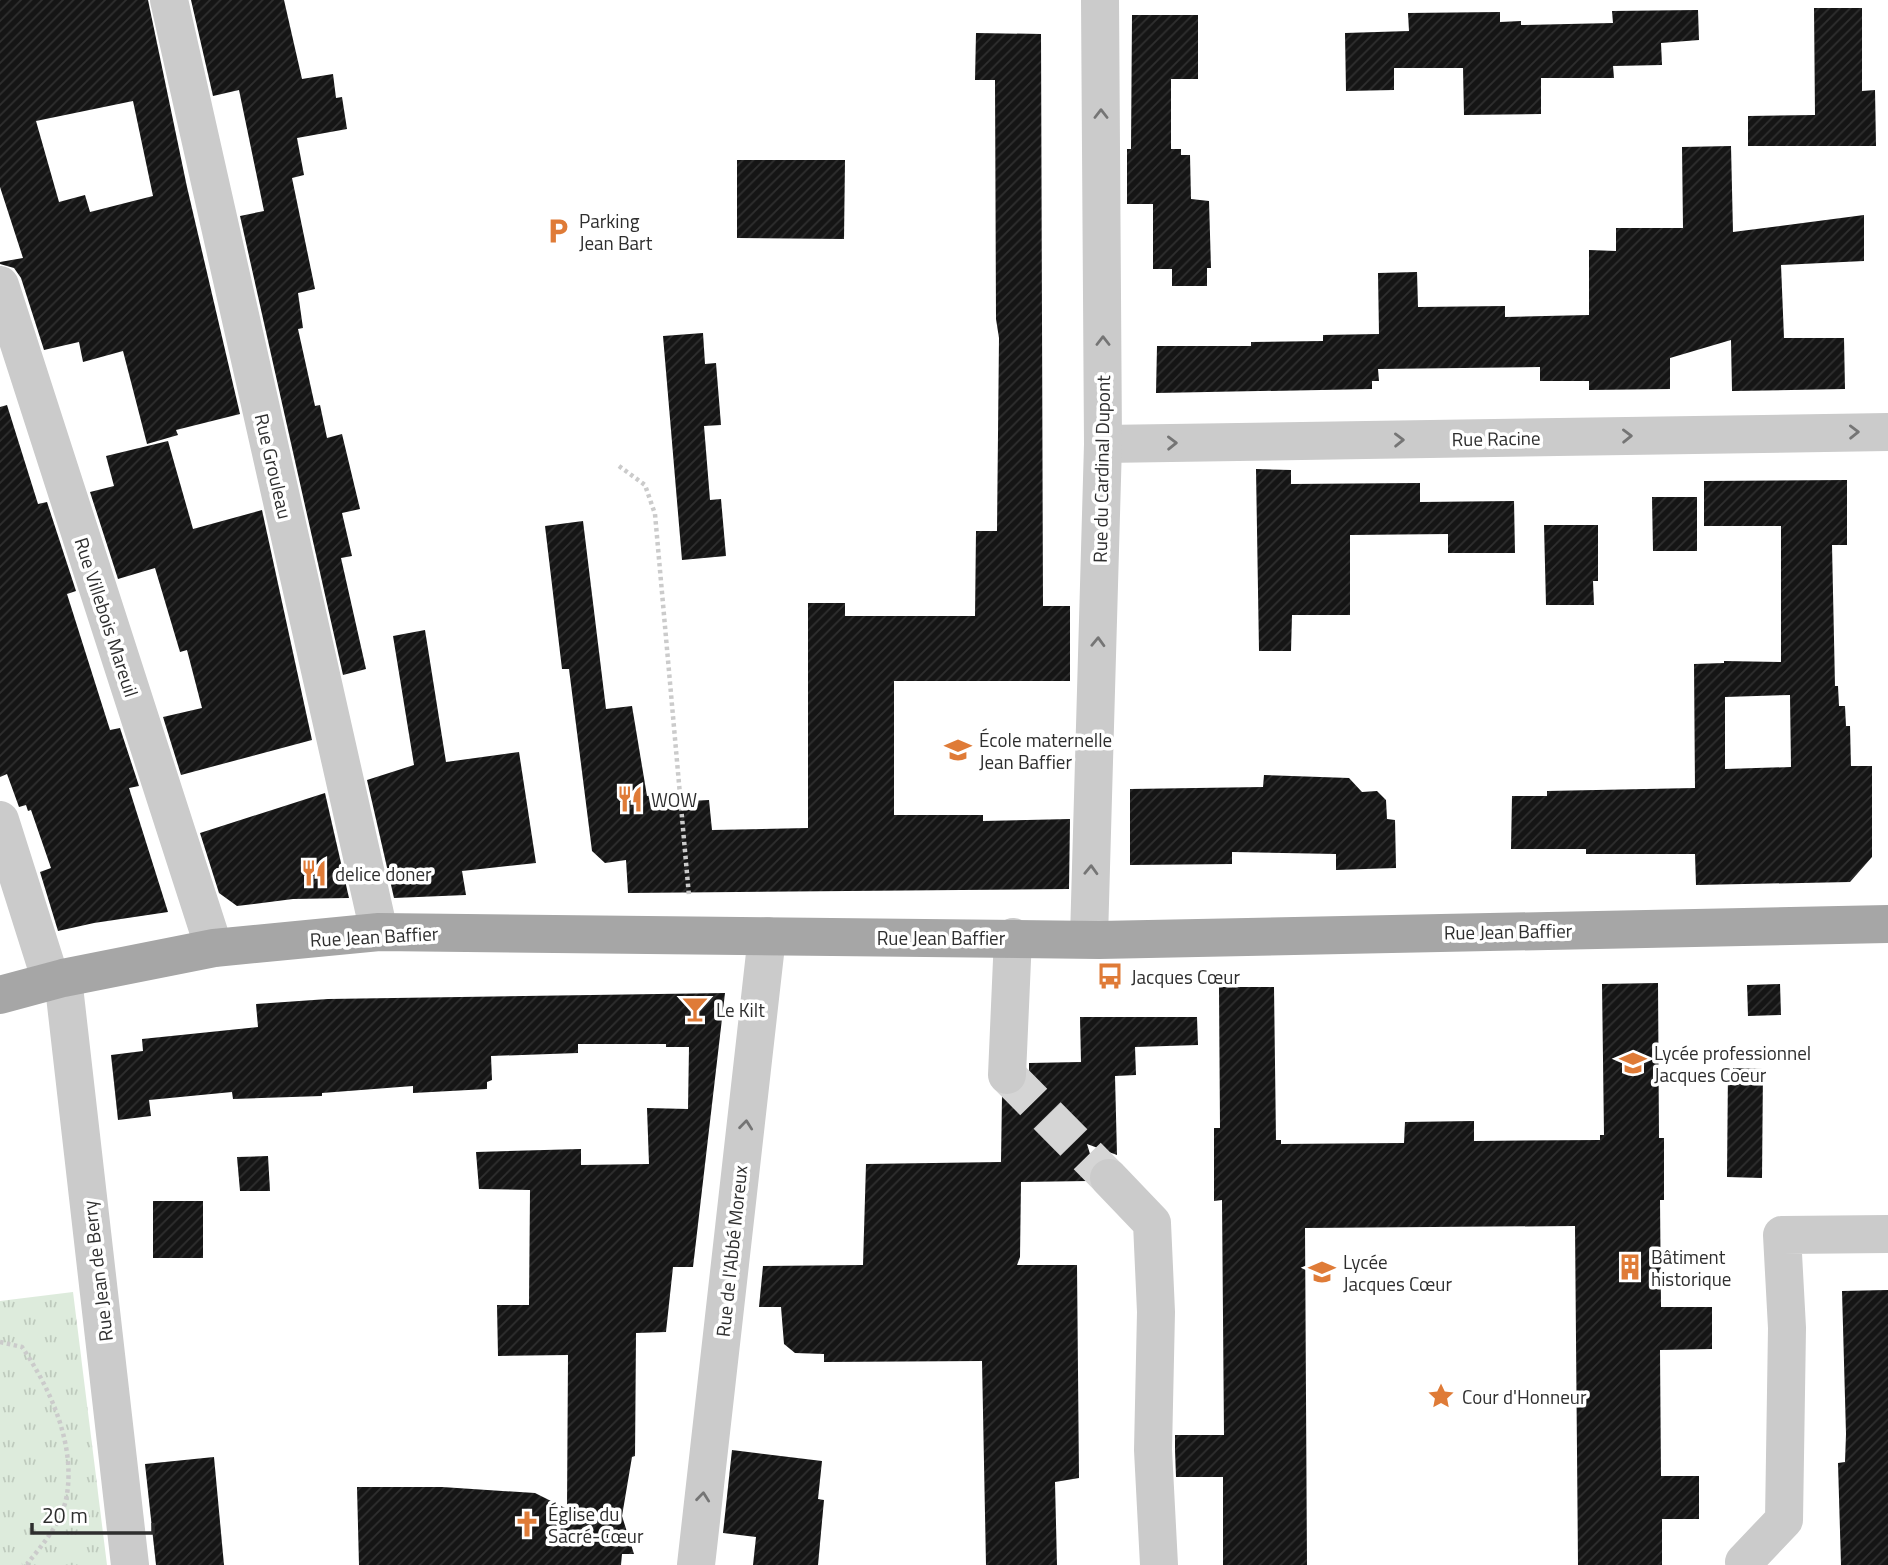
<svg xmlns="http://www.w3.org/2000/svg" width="1888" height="1565" font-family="'Titillium Web',sans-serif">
<defs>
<pattern id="park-tufts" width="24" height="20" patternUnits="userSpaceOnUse" patternTransform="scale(1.75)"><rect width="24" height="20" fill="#ddebdc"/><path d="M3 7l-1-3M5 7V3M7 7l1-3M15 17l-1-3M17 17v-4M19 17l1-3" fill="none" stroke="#becabd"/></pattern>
<pattern id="building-hatch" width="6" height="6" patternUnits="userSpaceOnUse" patternTransform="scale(1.75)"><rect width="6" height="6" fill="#151515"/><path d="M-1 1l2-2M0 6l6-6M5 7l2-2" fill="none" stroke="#2f2f2f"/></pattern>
</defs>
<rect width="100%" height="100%" fill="#fff"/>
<polygon fill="url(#park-tufts)" points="73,1292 107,1565 0,1565 0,1301"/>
<g fill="url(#building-hatch)" fill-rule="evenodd">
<path d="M0,0H148L187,187L240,414L176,430L178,435L147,444L123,351L83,362L79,342L44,350L21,278L14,268L0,264V262L23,258L0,187ZM133,101L153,196L90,212L85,195L59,202L36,121Z"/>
<polygon points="191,0 284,0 302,79 333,74 336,98 342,97 347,129 297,138 304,175 292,178 315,289 298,293 303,328 298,329 315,406 320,405 327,438 342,434 360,509 342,513 352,556 341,558 366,669 343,675 240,216 264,211 239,90 213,96"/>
<polygon points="1814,8 1862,8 1862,91 1875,90 1876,146 1748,146 1748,116 1815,115"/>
<polygon points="1698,10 1699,40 1661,43 1662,65 1613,66 1614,78 1541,78 1541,114 1464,115 1463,68 1394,68 1394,90 1346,91 1345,33 1409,31 1408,13 1500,12 1500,22 1521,21 1521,25 1613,23 1612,11"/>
<polygon points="1132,15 1198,15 1198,79 1171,79 1171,149 1181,149 1181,155 1190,155 1191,199 1209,201 1211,268 1207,268 1207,286 1172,286 1172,269 1153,269 1153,204 1127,204 1127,149 1131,149"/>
<polygon points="976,33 1041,34 1043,606 1070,606 1070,681 894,681 894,815 983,815 983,821 1070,819 1069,889 628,893 626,860 605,863 592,851 569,669 562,669 545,526 583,521 606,709 632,706 647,796 669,793 670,802 709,800 712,830 808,828 808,603 845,603 845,616 975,616 976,531 997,531 999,338 996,319 995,80 975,80"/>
<polygon points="1731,146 1733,232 1864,215 1864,261 1781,265 1784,338 1844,338 1845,389 1732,391 1731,340 1670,358 1670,389 1589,390 1589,381 1540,381 1540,367 1378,369 1379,381 1372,381 1372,389 1156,393 1157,346 1251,346 1251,342 1323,341 1323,335 1379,334 1378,273 1417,272 1418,307 1505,306 1505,317 1589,315 1589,250 1616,251 1616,228 1683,228 1682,147"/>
<polygon points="737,160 845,160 844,239 737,238"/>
<polygon points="703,333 705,364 716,363 721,425 704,426 710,500 721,499 726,556 682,560 663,336"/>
<polygon points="7,405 38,504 47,502 76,591 67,594 110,730 120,728 139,786 129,788 168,912 94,923 58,931 40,872 51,868 31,810 28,811 26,805 19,807 7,774 0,777 0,407"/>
<polygon points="168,441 193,529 262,510 312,740 181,775 163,717 202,708 187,650 180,652 155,568 118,579 90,492 114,486 106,456"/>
<polygon points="1256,469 1291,470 1291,484 1420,483 1420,502 1514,501 1515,553 1448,553 1448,534 1350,535 1350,615 1292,615 1291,651 1259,651"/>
<path d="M1847,480V545H1832L1835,686H1838L1839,706H1845L1846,726H1850L1851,766H1872V857L1850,882L1696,885L1695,854H1586V849H1511L1512,796H1547V791L1695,788L1694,664L1724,663V661L1781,662V526H1704V481ZM1790,695L1791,767L1725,769V697Z"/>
<polygon points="1652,497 1697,497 1697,551 1653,551"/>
<polygon points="1544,525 1598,525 1598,581 1593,581 1594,605 1546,605"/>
<polygon points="425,630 446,762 519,752 536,863 462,871 466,895 394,898 367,780 414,765 393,636"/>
<polygon points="1264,775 1349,778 1362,792 1377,791 1386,800 1387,819 1395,820 1396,868 1336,870 1336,854 1232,852 1232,864 1130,865 1130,789 1263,787"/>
<polygon points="325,793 349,898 293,899 237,906 219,893 200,833"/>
<polygon points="1658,983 1659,1138 1664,1138 1664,1200 1660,1200 1661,1307 1712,1307 1712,1349 1660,1350 1661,1476 1699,1476 1699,1519 1662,1519 1662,1565 1578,1565 1575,1226 1305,1228 1307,1565 1223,1565 1223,1477 1176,1477 1175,1450 1175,1435 1224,1435 1222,1200 1214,1201 1214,1128 1220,1128 1219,987 1274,987 1276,1140 1281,1140 1281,1144 1404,1143 1405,1122 1474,1121 1474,1141 1600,1140 1600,1135 1604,1135 1602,984"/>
<polygon points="1780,984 1781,1015 1748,1016 1747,985"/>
<polygon points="725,993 693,1267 673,1267 666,1332 636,1333 635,1456 632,1457 622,1516 634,1554 622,1554 621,1565 359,1565 357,1487 442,1487 535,1493 567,1509 568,1355 498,1356 497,1305 529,1305 530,1190 479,1189 476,1152 581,1149 581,1165 649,1164 647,1108 688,1109 689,1047 666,1047 666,1044 578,1044 578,1053 491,1056 492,1080 487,1082 487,1089 413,1093 413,1086 322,1093 322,1096 233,1099 232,1092 149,1100 151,1116 118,1120 111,1055 143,1051 142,1039 258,1027 256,1004 328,999"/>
<polygon points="1080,1017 1197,1017 1198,1045 1135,1047 1136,1075 1115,1076 1117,1155 1087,1144 1093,1164 1088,1171 1088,1181 1021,1182 1020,1257 1017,1265 1077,1265 1079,1478 1055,1482 1057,1565 986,1565 982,1361 824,1362 824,1354 795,1353 784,1344 781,1307 759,1307 763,1266 863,1265 866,1164 1001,1162 1002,1096 1016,1095 1025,1087 1029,1076 1029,1063 1081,1062"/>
<polygon points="1728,1068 1763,1069 1762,1178 1727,1177"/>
<polygon points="268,1156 270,1191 240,1191 237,1157"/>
<rect x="153" y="1201" width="50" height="57"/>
<polygon points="1888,1290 1888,1565 1841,1565 1838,1463 1845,1462 1846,1434 1842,1291"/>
<polygon points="732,1450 822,1461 818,1499 824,1500 818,1565 753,1565 756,1537 723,1533"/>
<polygon points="214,1457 224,1565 156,1565 145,1464"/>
</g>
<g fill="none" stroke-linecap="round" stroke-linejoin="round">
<polyline stroke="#d5d5d5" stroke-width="38" stroke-dasharray="38 19" stroke-linecap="butt" points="1007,1075 1109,1178"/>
<g stroke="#cbcbcb" stroke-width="4.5" stroke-dasharray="3.5 3.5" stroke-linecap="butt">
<polyline points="619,466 645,485 655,514 689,896"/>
<path d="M0,1342L22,1347C50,1388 75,1443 67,1494C63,1521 44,1543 27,1564L22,1565"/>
</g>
<g stroke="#cbcbcb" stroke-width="38">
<polyline points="169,0 379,932"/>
<polyline points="0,285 214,948"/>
<polyline points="1103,444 1888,432"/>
<polyline points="0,820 51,981"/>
<polyline points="1089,938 1103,444 1100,0"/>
<polyline points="63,978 130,1565"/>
<polyline points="1007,1075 1013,937"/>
<polyline points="1109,1178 1152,1223 1156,1312 1153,1450 1159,1565"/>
<polyline points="1744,1562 1784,1520 1787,1328 1782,1235 1888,1234"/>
<polyline points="696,1565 767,936"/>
</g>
<polyline stroke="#a6a6a6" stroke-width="38" points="0,995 63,978 214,948 379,932 1099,940 1888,924"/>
</g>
<defs><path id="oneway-chevron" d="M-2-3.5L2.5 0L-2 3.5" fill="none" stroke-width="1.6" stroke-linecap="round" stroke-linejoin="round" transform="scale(1.75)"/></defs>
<g stroke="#757575">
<use href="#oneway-chevron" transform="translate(1101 114) rotate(-90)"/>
<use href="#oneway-chevron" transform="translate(1103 341) rotate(-90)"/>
<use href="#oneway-chevron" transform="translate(1854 432) rotate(-1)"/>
<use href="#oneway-chevron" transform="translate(1627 436) rotate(-1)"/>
<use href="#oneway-chevron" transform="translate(1399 440) rotate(-1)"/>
<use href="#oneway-chevron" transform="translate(1172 443) rotate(-1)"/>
<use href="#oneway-chevron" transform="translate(1098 642) rotate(-88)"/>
<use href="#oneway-chevron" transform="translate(1091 870) rotate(-88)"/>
<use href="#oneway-chevron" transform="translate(746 1125) rotate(-84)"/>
<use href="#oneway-chevron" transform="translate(703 1497) rotate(-84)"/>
</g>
<defs>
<g id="parking-bare" transform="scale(2.1)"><path d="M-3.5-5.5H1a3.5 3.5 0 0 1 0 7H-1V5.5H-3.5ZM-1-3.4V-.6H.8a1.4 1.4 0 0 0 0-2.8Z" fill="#df7b37" stroke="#fff" stroke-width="2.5" paint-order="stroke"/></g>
<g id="school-bare" transform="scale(2.1)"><path d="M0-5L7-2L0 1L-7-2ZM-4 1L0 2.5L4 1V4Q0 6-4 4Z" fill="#df7b37" stroke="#fff" stroke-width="2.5" paint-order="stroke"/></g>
<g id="restaurant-bare" transform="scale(2.1)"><path d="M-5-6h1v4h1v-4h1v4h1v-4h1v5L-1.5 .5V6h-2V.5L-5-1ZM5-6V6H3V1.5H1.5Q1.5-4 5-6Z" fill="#df7b37" stroke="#fff" stroke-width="2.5" paint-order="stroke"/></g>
<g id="bus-bare" transform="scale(2.1)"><path d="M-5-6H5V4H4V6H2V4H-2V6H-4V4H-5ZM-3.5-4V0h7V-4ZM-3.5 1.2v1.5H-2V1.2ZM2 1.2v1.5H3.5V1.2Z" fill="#df7b37" stroke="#fff" stroke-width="2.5" paint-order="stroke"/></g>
<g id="bar-bare" transform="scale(2.1)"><path d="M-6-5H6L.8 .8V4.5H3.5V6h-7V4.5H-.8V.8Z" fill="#df7b37" stroke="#fff" stroke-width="2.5" paint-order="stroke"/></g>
<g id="building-bare" transform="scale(2.1)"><path d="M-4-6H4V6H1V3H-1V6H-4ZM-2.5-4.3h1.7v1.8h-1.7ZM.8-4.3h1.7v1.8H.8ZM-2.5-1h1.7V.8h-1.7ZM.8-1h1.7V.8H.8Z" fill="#df7b37" stroke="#fff" stroke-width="2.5" paint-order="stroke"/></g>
<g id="sight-bare" transform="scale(2.1)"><path d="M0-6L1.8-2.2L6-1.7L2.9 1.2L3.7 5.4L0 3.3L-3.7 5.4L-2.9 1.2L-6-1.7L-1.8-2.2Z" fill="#df7b37" stroke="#fff" stroke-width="2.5" paint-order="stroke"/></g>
<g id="church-bare" transform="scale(2.1)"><path d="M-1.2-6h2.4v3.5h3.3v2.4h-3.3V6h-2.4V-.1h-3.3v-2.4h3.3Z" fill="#df7b37" stroke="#fff" stroke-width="2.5" paint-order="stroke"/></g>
</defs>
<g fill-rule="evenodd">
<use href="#parking-bare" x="558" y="231"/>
<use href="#school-bare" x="958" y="750"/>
<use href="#restaurant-bare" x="630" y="799"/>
<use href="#restaurant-bare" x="314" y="873"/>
<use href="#bus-bare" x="1110" y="976"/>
<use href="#bar-bare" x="695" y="1009"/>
<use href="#school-bare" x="1633" y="1063"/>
<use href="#building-bare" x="1630" y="1267"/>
<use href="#school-bare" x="1322" y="1272"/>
<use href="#sight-bare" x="1441" y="1396"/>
<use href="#church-bare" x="527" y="1524"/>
</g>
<g text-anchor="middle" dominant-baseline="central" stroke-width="7" stroke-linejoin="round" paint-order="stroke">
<g font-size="19" fill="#2e2e2e" stroke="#fff" text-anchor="start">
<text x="579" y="220">Parking<tspan x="579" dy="22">Jean Bart</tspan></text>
<text x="979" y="739">École maternelle<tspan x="979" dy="22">Jean Baffier</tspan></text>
<text x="651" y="799">WOW</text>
<text x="335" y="873">delice doner</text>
<text x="1131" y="976">Jacques Cœur</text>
<text x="716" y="1009">Le Kilt</text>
<text x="1654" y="1052">Lycée professionnel<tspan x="1654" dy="22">Jacques Coeur</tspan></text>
<text x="1651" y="1256">Bâtiment<tspan x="1651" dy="22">historique</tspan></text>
<text x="1343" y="1261">Lycée<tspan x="1343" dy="22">Jacques Cœur</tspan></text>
<text x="1462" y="1396">Cour d'Honneur</text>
<text x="548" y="1513">Église du<tspan x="548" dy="22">Sacré-Cœur</tspan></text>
</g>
<g font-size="19" fill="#2e2e2e" stroke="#fff">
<text transform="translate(1496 438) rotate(-1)">Rue Racine</text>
<text transform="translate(274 466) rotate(77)">Rue Grouleau</text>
<text transform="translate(1101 469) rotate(-89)">Rue du Cardinal Dupont</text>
<text transform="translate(107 617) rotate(72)">Rue Villebois Mareuil</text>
<text transform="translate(1508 931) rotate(-1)">Rue Jean Baffier</text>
<text transform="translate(374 936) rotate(-3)">Rue Jean Baffier</text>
<text x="941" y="937">Rue Jean Baffier</text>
<text transform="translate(731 1251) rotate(-84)">Rue de l'Abbé Moreux</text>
<text transform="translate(97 1271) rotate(-97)">Rue Jean de Berry</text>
</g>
</g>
<path d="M32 1523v10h121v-10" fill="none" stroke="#2e2e2e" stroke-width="3.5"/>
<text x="42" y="1523" font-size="21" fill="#2e2e2e" stroke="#ffffff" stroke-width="5" paint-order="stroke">20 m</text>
</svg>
